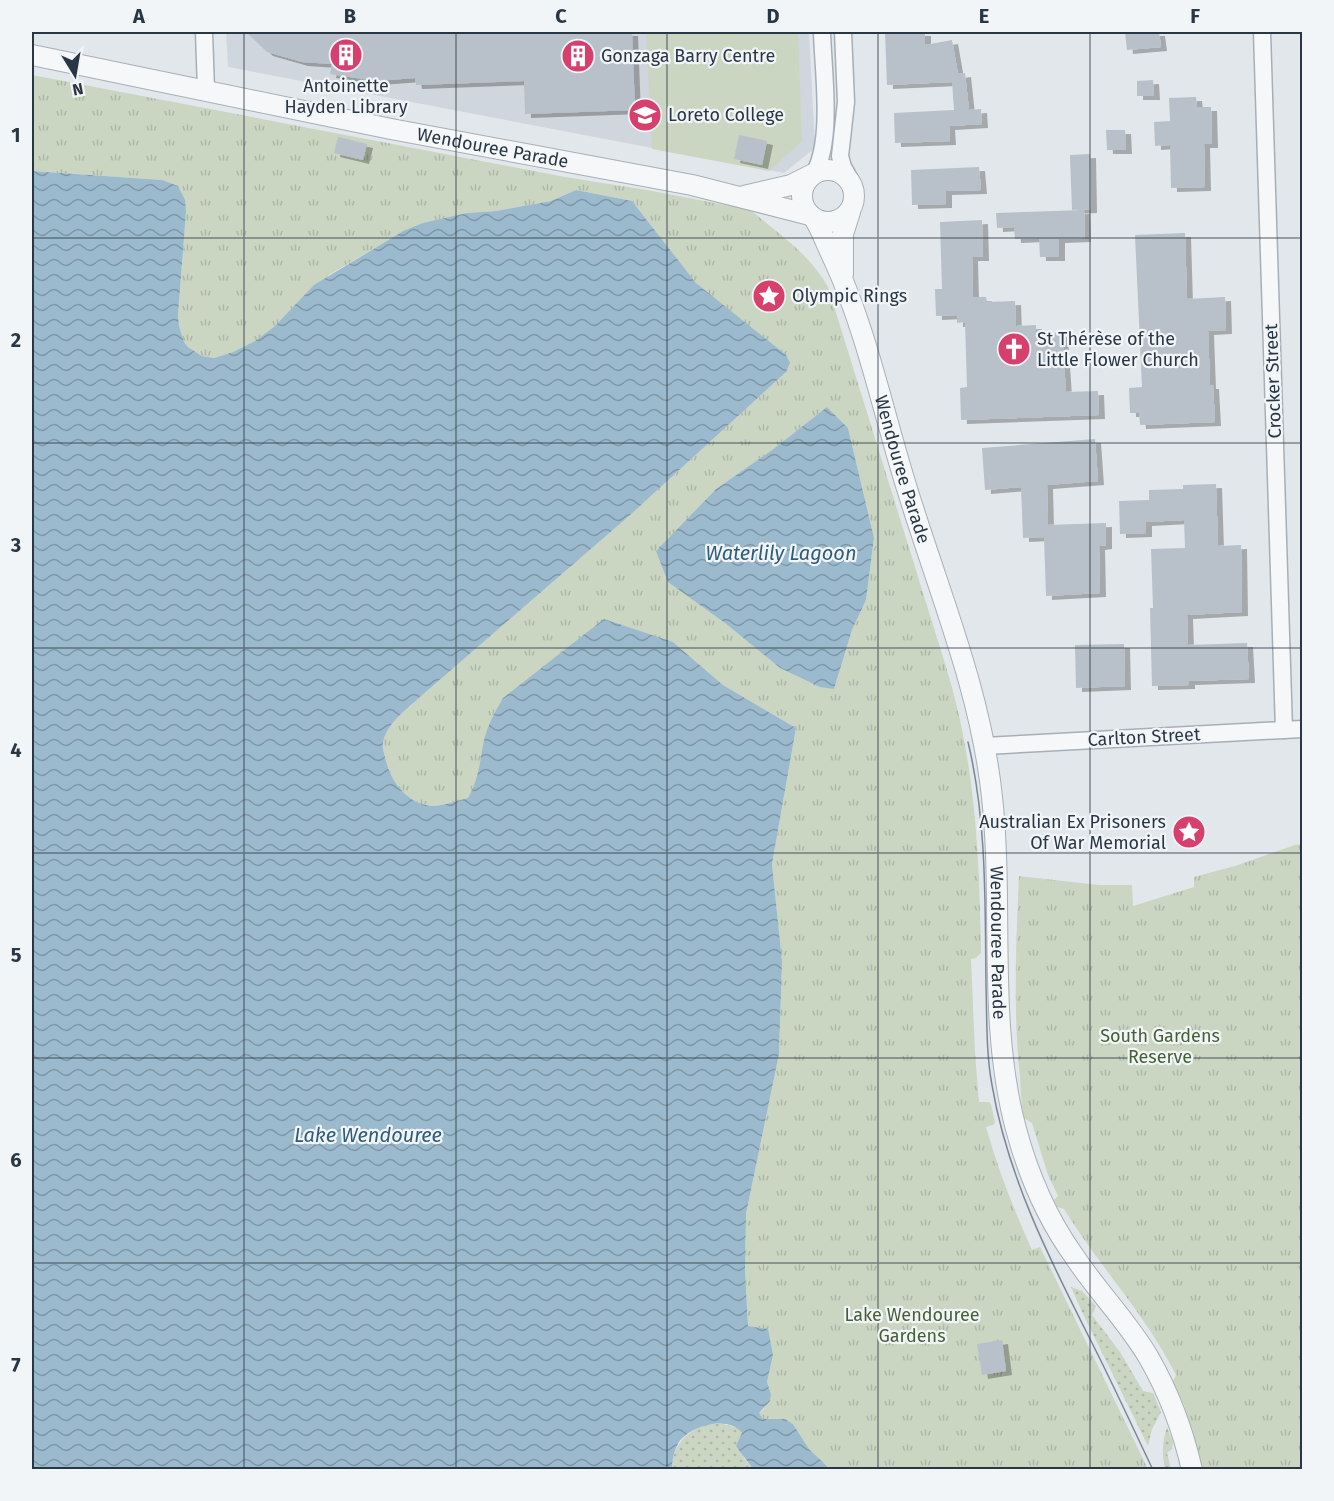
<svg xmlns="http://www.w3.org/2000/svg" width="1334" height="1501" font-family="'Fira Sans',sans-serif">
<defs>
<pattern id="grass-dots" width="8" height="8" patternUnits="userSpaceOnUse" patternTransform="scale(1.5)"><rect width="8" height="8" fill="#cad5c2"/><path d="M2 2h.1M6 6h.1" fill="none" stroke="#aeb7a8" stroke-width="1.8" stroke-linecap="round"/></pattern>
<pattern id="park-tufts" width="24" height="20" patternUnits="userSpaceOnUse" patternTransform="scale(1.5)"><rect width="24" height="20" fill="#cad5c2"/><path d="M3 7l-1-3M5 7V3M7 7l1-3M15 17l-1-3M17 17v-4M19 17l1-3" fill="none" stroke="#aeb7a8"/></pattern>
<pattern id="water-waves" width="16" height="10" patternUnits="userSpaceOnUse" patternTransform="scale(1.5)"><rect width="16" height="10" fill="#9bbacd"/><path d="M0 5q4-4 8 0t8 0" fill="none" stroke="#7e98a8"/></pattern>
<filter id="shadow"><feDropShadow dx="6" dy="4" stdDeviation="0" flood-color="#0004"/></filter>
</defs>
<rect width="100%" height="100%" fill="#e2e7eb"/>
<polygon fill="#d0d6dd" points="226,32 809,32 815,148 784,173 228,67"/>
<g fill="url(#grass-dots)">
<polygon points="1071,1287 1082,1291 1096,1306 1092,1315 1120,1352 1143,1391 1153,1393 1161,1412 1152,1429 1148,1446 1082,1312"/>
<path d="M705,1424H723L738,1428L742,1433L744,1458L753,1469L672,1470C672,1445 685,1434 705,1424Z"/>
<path d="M1167,1427L1173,1442L1172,1449L1167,1453L1171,1469H1165C1162,1454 1162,1442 1167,1427Z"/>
</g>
<g fill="url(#park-tufts)" fill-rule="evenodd">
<path d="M32,75L565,177L647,190L746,209C754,212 759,217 765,222C789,241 813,260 828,287L947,670C976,767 979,853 981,953L976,958L971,959L975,1053L979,1102H989L991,1104L995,1123L993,1125L986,1127C998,1170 1014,1210 1032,1250L1040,1247L1148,1469H830L809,1449L793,1424L785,1419H763L759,1413L764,1409L771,1394L767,1382L773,1355L748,1326L745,1269L746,1214L779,1054L782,961L772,864L796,728L723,685L673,642L539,670L503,698L494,714L484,740L477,782L468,798C459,800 440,807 432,806C407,804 390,781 385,757C384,753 382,747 383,743C386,724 407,709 420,697L629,516L786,372L696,283L632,201L576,190L551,201L496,211L467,213L403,231L329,275L275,326L255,341L233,352L214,358L202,356L188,347L184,342L179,326L178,315L186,212L162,180L32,171ZM827,407L848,428L874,538L866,600L852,630L834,689L780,668L725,623L656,551L716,489L772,450Z"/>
<path d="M1302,844V1469H1202L1185,1407L1173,1381L1176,1375C1146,1315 1099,1266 1064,1209L1057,1207L1054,1200L1058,1196L1048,1175L1032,1123L1024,1118C1021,1104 1021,1091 1020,1077C1013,1010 1016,943 1019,876L1099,885H1132L1133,906L1194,887V877L1235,866L1295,845Z"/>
</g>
<polygon fill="#cad5c2" points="646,32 798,32 802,141 769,171 652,149"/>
<g fill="url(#water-waves)">
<path d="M32,171L162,180L178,186L185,200L186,212L178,315L179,326L184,342L188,347L202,356L214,358L233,352L255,341L275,326L314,285L403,231L423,223L467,213L496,211L551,201L576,190L632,201L696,283L786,355L790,363L786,372L629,516L420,697C407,709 386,724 383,743C382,747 384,753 385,757C390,781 407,804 432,806C439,807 459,800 468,798C480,776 479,764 484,740C488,725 495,711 503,698L604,619L673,642L723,685L796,728L772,864L782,961L779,1054L746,1214L745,1269L748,1326L768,1329L773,1355L767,1382L771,1394L770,1401L759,1413L763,1419H785L793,1424L809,1449L830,1469H753L736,1446L742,1433C729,1415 691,1425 679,1442C674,1450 672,1461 672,1469H32Z"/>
<polygon points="827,407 848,428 874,538 866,600 852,630 834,689 820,687 780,668 725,623 668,582 656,551 716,489 772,450"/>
</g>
<g fill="#b8c1c9" filter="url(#shadow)">
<polygon points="246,32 632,32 635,110 525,114 524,81 416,85 415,78 376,81 330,74 332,64 302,62 267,52"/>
<polygon points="885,32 925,32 925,45 952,40 958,74 965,73 969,110 981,109 982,124 949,126 950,141 895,143 894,113 954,110 952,82 887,85"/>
<polygon points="1125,32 1159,32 1161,47 1127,50"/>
<polygon points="1153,80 1154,96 1137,96 1137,81"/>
<polygon points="1196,97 1197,107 1211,107 1212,144 1204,144 1205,187 1171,188 1170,145 1155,146 1154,122 1170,121 1169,98"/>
<polygon points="1106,130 1125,130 1126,150 1107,150"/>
<polygon points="739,135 767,141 762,165 734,159"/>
<polygon points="338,137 367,144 363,160 334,153"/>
<polygon points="1090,154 1091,209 1072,210 1070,155"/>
<polygon points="979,167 981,190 946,191 946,204 912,205 911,170"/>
<polygon points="1084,210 1085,238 1059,239 1059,257 1040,257 1039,238 1015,239 1014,227 997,228 996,213"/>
<polygon points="982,220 983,257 972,257 973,297 986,297 987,302 1015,301 1016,326 1036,325 1036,334 1062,333 1066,392 1098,391 1099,415 961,420 960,388 967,387 965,322 957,323 957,315 936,316 935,289 942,289 940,222"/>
<polygon points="1185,233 1187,299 1225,297 1226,330 1208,331 1210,385 1213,385 1215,422 1140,425 1139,413 1130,413 1129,388 1142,387 1135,235"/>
<polygon points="1095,439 1098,481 1047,485 1048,525 1106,523 1106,545 1099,546 1100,593 1046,596 1044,537 1023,538 1021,487 985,490 982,448"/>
<polygon points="1216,484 1218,546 1241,545 1242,612 1187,615 1188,645 1247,643 1249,679 1189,681 1189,685 1152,686 1150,608 1153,608 1151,549 1185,548 1184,520 1146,522 1146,533 1120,534 1119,501 1149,500 1149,490 1183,489 1183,485"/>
<polygon points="1124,644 1125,686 1076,688 1075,645"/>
<polygon points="1002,1340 1006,1371 982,1375 977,1344"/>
</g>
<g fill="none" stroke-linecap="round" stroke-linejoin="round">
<g stroke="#a7afb6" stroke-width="19">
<g id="minor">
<polyline points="204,32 206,90"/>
<polyline points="843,32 846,102 840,156 843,167 852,183"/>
<polyline points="1262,32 1284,730"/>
<path d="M815,172C833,137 823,71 822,32"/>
<polyline points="985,746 1302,729"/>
</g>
</g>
<g stroke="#a7afb6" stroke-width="22">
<g id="tertiary">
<path id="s1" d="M32,55L391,129L692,185L810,215"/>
<circle cx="828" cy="196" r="26"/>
<polyline points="744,196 791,185 813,174"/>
<path id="s2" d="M814,218C822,231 827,246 834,260C868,334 884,417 909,495C940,595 981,692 992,797C1004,907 987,1021 1016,1129C1028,1174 1047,1218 1074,1256C1097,1291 1128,1322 1149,1358C1169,1393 1183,1430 1192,1470"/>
<polyline points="843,274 843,234 850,212"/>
</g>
</g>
<use href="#minor" stroke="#f5f7f9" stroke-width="16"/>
<use href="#tertiary" stroke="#f5f7f9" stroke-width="20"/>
<path stroke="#7a8896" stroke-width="1.5" d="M968,742C987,821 985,904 986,986C987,1019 986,1053 992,1085C1007,1175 1049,1258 1090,1339C1112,1382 1132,1426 1153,1470"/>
</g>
<path fill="none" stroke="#293744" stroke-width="1.5" stroke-opacity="0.55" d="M244,32V1470M456,32V1470M667,32V1470M878,32V1470M1090,32V1470M32,238H1302M32,443H1302M32,648H1302M32,853H1302M32,1058H1302M32,1263H1302"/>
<defs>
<g id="building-disc" transform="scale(1.725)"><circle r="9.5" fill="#d7406c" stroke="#f2f5f8"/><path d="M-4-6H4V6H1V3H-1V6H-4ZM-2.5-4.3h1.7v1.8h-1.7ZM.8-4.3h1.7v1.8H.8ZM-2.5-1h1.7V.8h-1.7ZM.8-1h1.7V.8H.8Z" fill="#fff"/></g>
<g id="school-disc" transform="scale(1.725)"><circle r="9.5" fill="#d7406c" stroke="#f2f5f8"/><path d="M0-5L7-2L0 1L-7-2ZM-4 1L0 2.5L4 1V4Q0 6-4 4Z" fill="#fff"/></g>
<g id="sight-disc" transform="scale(1.725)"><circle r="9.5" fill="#d7406c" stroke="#f2f5f8"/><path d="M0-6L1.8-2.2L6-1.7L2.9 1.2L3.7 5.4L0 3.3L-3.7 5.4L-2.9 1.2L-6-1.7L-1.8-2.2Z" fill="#fff"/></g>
<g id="church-disc" transform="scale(1.725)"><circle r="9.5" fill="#d7406c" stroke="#f2f5f8"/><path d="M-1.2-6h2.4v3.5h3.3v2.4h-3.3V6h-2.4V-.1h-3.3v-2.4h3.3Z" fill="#fff"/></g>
</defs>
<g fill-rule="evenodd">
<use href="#building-disc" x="346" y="55"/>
<use href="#building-disc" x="578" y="56"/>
<use href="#school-disc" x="645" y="115"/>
<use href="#sight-disc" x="769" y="296"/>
<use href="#church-disc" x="1014" y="349"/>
<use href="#sight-disc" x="1189" y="832"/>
</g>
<g text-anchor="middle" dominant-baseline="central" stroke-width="4.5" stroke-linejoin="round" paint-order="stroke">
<g font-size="18" fill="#293744" stroke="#f2f5f8" text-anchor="start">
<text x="601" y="56">Gonzaga Barry Centre</text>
<text x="346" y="86" text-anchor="middle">Antoinette<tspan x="346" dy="21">Hayden Library</tspan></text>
<text x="668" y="115">Loreto College</text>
<text x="792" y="296">Olympic Rings</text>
<text x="1037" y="339">St Thérèse of the<tspan x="1037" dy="21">Little Flower Church</tspan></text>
<text x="1166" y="822" text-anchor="end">Australian Ex Prisoners<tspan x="1166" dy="21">Of War Memorial</tspan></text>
</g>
<g font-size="18" fill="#293744" stroke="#f2f5f8">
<text stroke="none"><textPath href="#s1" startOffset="470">Wendouree Parade</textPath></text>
<text transform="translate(1273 381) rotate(-92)">Crocker Street</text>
<text stroke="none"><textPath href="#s2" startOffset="267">Wendouree Parade</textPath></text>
<text transform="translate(1144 737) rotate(-3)">Carlton Street</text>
<text stroke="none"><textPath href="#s2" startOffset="753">Wendouree Parade</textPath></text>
</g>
<g font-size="18" fill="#446135" stroke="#f2f5f8">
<text x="1160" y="1036">South Gardens<tspan x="1160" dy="21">Reserve</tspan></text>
<text x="912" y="1315">Lake Wendouree<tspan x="912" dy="21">Gardens</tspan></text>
</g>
<g font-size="20" font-style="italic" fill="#305c7b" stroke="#f2f5f8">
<text x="781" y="553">Waterlily Lagoon</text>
<text x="368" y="1135">Lake Wendouree</text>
</g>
</g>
<rect width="1334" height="1501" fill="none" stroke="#f2f5f8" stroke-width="66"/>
<g transform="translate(75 75) rotate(169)" stroke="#f2f5f8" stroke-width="4.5" paint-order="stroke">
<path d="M0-4.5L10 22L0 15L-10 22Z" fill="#293744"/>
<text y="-9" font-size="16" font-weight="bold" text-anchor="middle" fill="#293744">N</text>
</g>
<rect x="33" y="33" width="1268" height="1435" fill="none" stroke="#293744" stroke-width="2"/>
<g font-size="20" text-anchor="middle" font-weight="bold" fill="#293744">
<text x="139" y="23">A</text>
<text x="350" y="23">B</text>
<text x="561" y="23">C</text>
<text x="773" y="23">D</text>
<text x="984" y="23">E</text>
<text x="1195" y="23">F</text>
<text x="16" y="142">1</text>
<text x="16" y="347">2</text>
<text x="16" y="552">3</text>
<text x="16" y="757">4</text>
<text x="16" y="962">5</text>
<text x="16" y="1167">6</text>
<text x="16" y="1372">7</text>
</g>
</svg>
